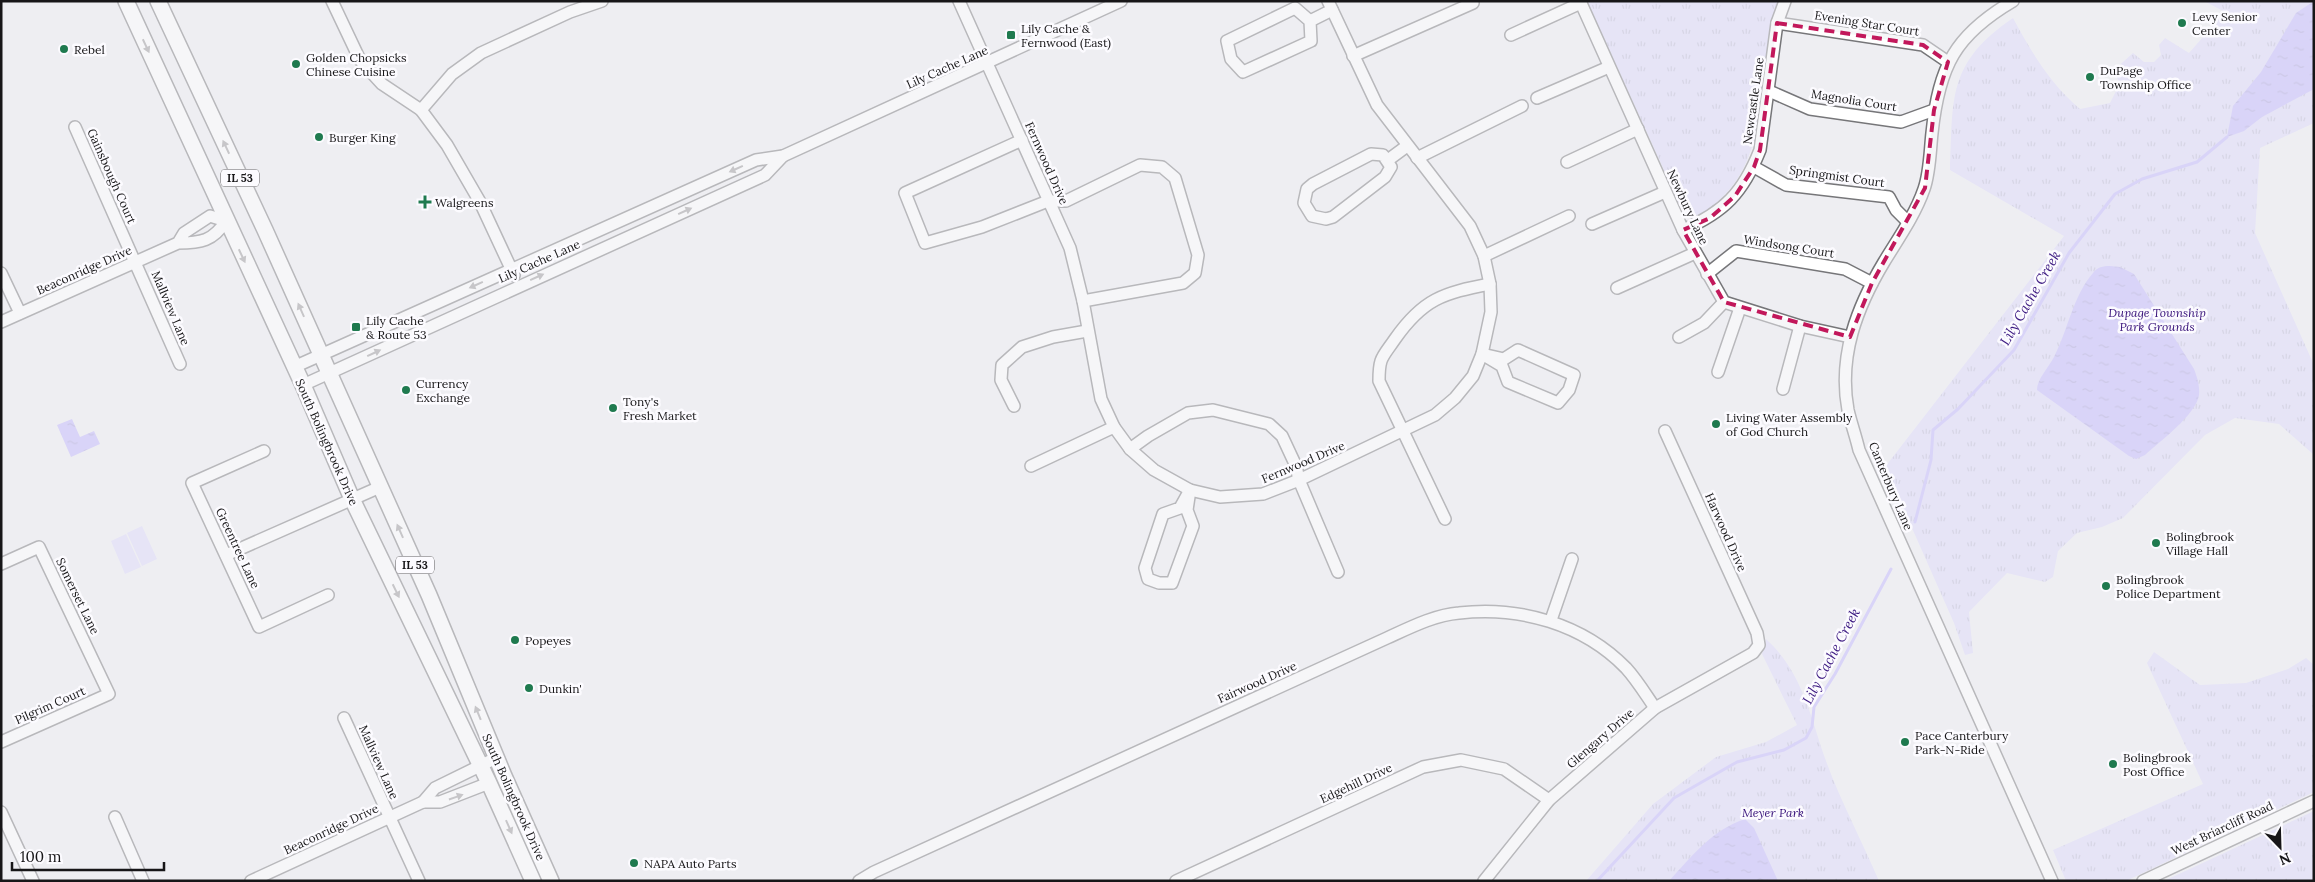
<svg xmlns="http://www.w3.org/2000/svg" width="2315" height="882" font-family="Lora,serif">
<defs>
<pattern id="park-tufts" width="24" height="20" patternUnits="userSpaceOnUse" patternTransform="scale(1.25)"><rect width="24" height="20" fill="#dbd7fb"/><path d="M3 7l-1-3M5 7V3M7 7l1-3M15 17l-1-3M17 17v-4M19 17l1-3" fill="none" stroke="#bbb8d6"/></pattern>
<pattern id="water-ripples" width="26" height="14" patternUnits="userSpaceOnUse" patternTransform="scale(1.25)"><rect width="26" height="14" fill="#bfb4fe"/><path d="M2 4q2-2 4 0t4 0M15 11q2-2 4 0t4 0" fill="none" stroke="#a39ad9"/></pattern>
</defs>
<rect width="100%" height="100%" fill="#eeeef2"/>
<g fill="#dbd7fb">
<polygon points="142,526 157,559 142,566 127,533"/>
<polygon points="126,534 141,567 125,574 111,541"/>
</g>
<g fill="url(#park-tufts)">
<path d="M1587,1H1778C1773,28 1768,54 1764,80C1756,133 1754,177 1706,211C1698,216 1691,220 1683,212Z"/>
<path d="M2204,1H2314V123L2260,148L2255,233L2314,365V455L2279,424L2235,418L2205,435L2123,518L2102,527L2077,533L2058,551L2053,577L2045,582L2007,573L1969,612L1973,653L1965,655L1954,623L1885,467L2064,236L1950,170C1953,98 1947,63 2013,18C2032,53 2050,84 2080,109L2110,103L2120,83L2113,71L2133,53L2144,62H2154L2161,55L2159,45L2165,38L2189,53L2225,12Z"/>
<path d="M1766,639C1803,673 1810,716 1826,761C1841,802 1862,841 1879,881H1586L1653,804L1716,757L1766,742L1797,725L1762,654Z"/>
<polygon points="2154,652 2200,685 2246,683 2288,669 2306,658 2314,665 2314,792 2126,881 2066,881 2053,850 2203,784 2147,663"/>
<polygon points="2314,811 2314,881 2164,881"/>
</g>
<g fill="url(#water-ripples)">
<polygon points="2314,1 2314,89 2262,117 2244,131 2227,137 2233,106 2261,72 2296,13"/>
<path d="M2110,266L2120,267L2134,274L2194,369C2197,377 2200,386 2199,395C2196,415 2160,441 2145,455L2136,459L2129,456L2037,390C2037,379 2049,367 2054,357C2068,330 2073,296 2093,273C2097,267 2103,266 2110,266Z"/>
<polygon points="72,419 80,437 94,431 100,444 71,457 57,425"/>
<path d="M1745,819L1754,828L1778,881H1669C1692,856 1712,830 1745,819Z"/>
</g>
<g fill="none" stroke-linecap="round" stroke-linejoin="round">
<g stroke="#bfb4fe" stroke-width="3">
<polyline points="1915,522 1931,460 1933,430 1958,409 2014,350 2069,253 2115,194 2142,179 2197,162 2227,137"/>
<polyline points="1597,881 1674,798 1737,762 1784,750 1806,738 1812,727 1814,707 1835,674 1891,569"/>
</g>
<g stroke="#767679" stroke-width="14">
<g id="minor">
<polyline points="332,1 360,60 382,84 421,110 447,145 480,202 514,275"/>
<polyline points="959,1 1070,248 1083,301 1101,399 1114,427 1130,449 1154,470 1190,490 1220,497 1263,494 1299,480 1435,415 1455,398 1473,376 1482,354 1491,312 1490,284 1484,256 1470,226 1377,105 1328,1"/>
<polyline points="1580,1 1683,230 1724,302 1800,326 1850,337"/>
<path d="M2013,1C1955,35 1939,66 1932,133C1930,151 1930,172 1924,189C1915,215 1898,239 1884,262C1857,307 1838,356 1848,410C1851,423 1856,437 1859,450L2052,881"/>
<polyline points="1310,21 1311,41 1243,72 1231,59 1227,41 1295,8 1310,21 1332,10"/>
<polyline points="1777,23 1923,45 1948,62"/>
<polyline points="1511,35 1581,3"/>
<polyline points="1353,56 1473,3"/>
<polyline points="1769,91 1810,109 1901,122 1934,110"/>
<polyline points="1537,98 1609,67"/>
<polyline points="421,110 452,74 481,53 570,12 602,1"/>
<polyline points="75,127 180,364"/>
<polyline points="1022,140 905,193 925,243 982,227 1048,201 1066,201 1140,165 1162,167 1175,178 1198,255 1195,273 1183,283 1083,301"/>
<polygon points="1371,154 1383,155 1391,167 1385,177 1333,217 1326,219 1312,216 1304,203 1307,189 1313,184"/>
<polyline points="1417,158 1522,106"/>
<polyline points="1388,160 1407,146"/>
<polyline points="1567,162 1638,129"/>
<polyline points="1754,167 1786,185 1889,197 1896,210 1908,222"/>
<polyline points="1592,224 1665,192"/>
<path d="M1683,230C1724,212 1743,193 1760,150L1777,23L1785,1"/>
<polyline points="1484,256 1569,216"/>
<polyline points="1,273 20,313"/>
<polyline points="1707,274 1736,251 1845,269 1872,283"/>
<polyline points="1617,288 1695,253"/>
<path d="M1,322L178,243C201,243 213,241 226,221L210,216L184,233L178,243"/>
<polyline points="1679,337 1704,323 1724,302"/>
<polygon points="1518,350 1574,375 1569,390 1558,403 1508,382 1502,366 1482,354 1504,359"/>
<polyline points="294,367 756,160 783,156 1121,1"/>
<polyline points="1718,372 1740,308"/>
<polyline points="303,385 765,175 783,156"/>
<polyline points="1783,389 1800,326"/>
<polyline points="1014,406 1001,380 1002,365 1022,347 1053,337 1087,331"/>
<polyline points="1130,449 1148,436 1188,413 1213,410 1269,424 1282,436 1296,466 1299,480 1338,572"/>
<polyline points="264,451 192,483 259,627 328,595"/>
<polyline points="1031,466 1114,427"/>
<polygon points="1190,490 1187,510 1193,526 1172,583 1159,583 1148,579 1145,568 1163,514 1180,508"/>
<path d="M1445,519L1379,381C1379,357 1382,358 1395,339C1423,299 1443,293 1490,284"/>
<polyline points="226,555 380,487"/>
<polyline points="1,564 39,547 109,694 1,742"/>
<polyline points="1551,620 1572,559"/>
<polyline points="344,718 419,881"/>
<polyline points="423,802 440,802 489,783"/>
<polyline points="1,812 33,881"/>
<polyline points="115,817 143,881"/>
<polyline points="251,881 423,802 435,788 496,758"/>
<path d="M859,881L874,872L1387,638C1409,628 1434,615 1459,613C1520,606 1583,624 1626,668C1637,680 1646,695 1655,708"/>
<polyline points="1176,881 1423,767 1461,760 1504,769 1549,800"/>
<polyline points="1484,881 1549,800 1655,708 1753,653 1759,645 1757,633 1665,431"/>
<polyline points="2143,881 2314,801"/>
</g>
</g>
<g stroke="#767679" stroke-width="18">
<g id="major">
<polyline points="126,1 303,385 352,499 489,783 533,881"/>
<polyline points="158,1 265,230 429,595 504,776 551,881"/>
</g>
</g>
<use href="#minor" stroke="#fff" stroke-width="11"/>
<use href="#major" stroke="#fff" stroke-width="15"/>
</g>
<defs><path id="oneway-solid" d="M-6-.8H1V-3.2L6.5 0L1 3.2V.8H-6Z" transform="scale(1.25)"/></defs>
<g fill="#979697">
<use href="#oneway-solid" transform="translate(146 46) rotate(65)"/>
<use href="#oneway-solid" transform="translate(226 147) rotate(-115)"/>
<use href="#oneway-solid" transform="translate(736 169) rotate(156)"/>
<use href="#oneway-solid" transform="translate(685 211) rotate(-24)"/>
<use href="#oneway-solid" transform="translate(242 256) rotate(65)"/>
<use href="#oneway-solid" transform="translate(537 277) rotate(-24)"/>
<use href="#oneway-solid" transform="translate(476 285) rotate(156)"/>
<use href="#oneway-solid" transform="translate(301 310) rotate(-114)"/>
<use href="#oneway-solid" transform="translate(374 353) rotate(-25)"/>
<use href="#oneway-solid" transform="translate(400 531) rotate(-114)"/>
<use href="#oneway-solid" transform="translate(396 591) rotate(64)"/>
<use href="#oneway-solid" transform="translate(478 713) rotate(-112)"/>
<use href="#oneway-solid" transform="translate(456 797) rotate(-19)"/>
<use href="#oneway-solid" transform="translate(509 827) rotate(66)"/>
</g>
<path d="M0 0H2315V882H0ZM1777,23L1923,45L1948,62L1934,110L1925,188L1872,283L1850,337L1724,302L1683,230L1710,218L1735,196L1754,167L1760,150Z" fill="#eeeef2" fill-opacity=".55" fill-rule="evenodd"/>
<path fill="none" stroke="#c2185b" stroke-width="4" stroke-dasharray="10 6" stroke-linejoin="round" d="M1777,23L1923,45L1948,62L1934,110L1925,188L1872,283L1850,337L1724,302L1683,230L1710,218L1735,196L1754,167L1760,150Z"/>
<g fill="#1f7a4f" stroke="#fcfbff" stroke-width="2">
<circle cx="2182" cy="23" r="5"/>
<rect x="1006" y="30" width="10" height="10" rx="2.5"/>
<circle cx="64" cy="49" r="5"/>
<circle cx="296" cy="64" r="5"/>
<circle cx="2090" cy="77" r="5"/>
<circle cx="319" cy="137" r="5"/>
<path d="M422.5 194.5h5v5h5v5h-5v5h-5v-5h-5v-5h5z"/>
<rect x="351" y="322" width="10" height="10" rx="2.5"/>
<circle cx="406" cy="390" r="5"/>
<circle cx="613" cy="408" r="5"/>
<circle cx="1716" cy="424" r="5"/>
<circle cx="2156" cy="543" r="5"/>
<circle cx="2106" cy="586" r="5"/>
<circle cx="515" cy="640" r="5"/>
<circle cx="529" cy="688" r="5"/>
<circle cx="1905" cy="742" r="5"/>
<circle cx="2113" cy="764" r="5"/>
<circle cx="634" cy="863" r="5"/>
</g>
<g text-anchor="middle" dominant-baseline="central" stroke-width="5" stroke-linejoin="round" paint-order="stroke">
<g fill="#fcfbff" stroke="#5c5b5d" stroke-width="1">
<rect x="221" y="169.5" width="38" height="17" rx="4"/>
<rect x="396" y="556.5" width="38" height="17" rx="4"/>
</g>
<g font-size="11" font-weight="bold" fill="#171618">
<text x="240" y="178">IL 53</text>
<text x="415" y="565">IL 53</text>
</g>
<g font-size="12" fill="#171618" stroke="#fcfbff" text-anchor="start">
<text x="2192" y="16">Levy Senior<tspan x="2192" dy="14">Center</tspan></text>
<text x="1021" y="28">Lily Cache &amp;<tspan x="1021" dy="14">Fernwood (East)</tspan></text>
<text x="74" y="49">Rebel</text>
<text x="306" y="57">Golden Chopsicks<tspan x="306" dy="14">Chinese Cuisine</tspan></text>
<text x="2100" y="70">DuPage<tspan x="2100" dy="14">Township Office</tspan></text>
<text x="329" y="137">Burger King</text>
<text x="435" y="202">Walgreens</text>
<text x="366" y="320">Lily Cache<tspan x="366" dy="14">&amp; Route 53</tspan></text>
<text x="416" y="383">Currency<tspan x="416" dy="14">Exchange</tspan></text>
<text x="623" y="401">Tony's<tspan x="623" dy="14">Fresh Market</tspan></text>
<text x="1726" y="417">Living Water Assembly<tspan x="1726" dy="14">of God Church</tspan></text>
<text x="2166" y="536">Bolingbrook<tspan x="2166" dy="14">Village Hall</tspan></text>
<text x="2116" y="579">Bolingbrook<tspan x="2116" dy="14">Police Department</tspan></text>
<text x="525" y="640">Popeyes</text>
<text x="539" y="688">Dunkin'</text>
<text x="1915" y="735">Pace Canterbury<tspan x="1915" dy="14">Park-N-Ride</tspan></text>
<text x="2123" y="757">Bolingbrook<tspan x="2123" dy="14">Post Office</tspan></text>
<text x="644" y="863">NAPA Auto Parts</text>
</g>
<g font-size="12" fill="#171618" stroke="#fcfbff">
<text transform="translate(1867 23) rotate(9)">Evening Star Court</text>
<text transform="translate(947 67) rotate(-24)">Lily Cache Lane</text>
<text transform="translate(1854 100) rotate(9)">Magnolia Court</text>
<text transform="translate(1753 101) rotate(-82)">Newcastle Lane</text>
<text transform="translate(1047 163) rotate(66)">Fernwood Drive</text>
<text transform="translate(112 176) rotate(66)">Gainsbough Court</text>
<text transform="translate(1837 176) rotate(8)">Springmist Court</text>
<text transform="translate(1688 207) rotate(65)">Newbury Lane</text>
<text transform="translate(1789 246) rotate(9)">Windsong Court</text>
<text transform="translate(539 261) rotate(-24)">Lily Cache Lane</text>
<text transform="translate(84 270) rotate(-24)">Beaconridge Drive</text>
<text transform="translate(171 308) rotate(67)">Mallview Lane</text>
<text transform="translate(327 442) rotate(66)">South Bolingbrook Drive</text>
<text transform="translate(1303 462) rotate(-23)">Fernwood Drive</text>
<text transform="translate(1891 486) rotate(67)">Canterbury Lane</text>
<text transform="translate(1726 532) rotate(66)">Harwood Drive</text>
<text transform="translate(238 548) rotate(65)">Greentree Lane</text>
<text transform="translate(78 596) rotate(64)">Somerset Lane</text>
<text transform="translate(1257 682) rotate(-24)">Fairwood Drive</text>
<text transform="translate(50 705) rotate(-24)">Pilgrim Court</text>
<text transform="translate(1600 738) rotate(-41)">Glengary Drive</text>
<text transform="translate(379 762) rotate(66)">Mallview Lane</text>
<text transform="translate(1356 783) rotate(-25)">Edgehill Drive</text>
<text transform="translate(514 797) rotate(66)">South Bolingbrook Drive</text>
<text transform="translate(2222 828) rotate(-25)">West Briarcliff Road</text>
<text transform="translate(331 829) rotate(-25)">Beaconridge Drive</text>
</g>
<g font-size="12" font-style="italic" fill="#361079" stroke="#fcfbff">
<text x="2157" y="312">Dupage Township<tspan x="2157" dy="14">Park Grounds</tspan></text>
<text x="1773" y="812">Meyer Park</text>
</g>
<g font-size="14" font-style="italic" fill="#3d1b82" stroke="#fcfbff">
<text transform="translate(2030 298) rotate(-60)">Lily Cache Creek</text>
<text transform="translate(1831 656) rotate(-62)">Lily Cache Creek</text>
</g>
</g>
<rect width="2315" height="882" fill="none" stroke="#171618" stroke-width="5"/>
<g transform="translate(2280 847) rotate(157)" stroke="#fcfbff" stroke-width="4" paint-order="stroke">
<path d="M0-4L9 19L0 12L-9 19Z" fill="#171618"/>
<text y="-8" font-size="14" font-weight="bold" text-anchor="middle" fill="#171618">N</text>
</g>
<path d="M12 862v8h152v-8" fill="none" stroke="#171618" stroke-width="2.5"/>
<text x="20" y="862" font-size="15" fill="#171618" stroke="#fcfbff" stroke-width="4" paint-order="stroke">100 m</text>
</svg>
